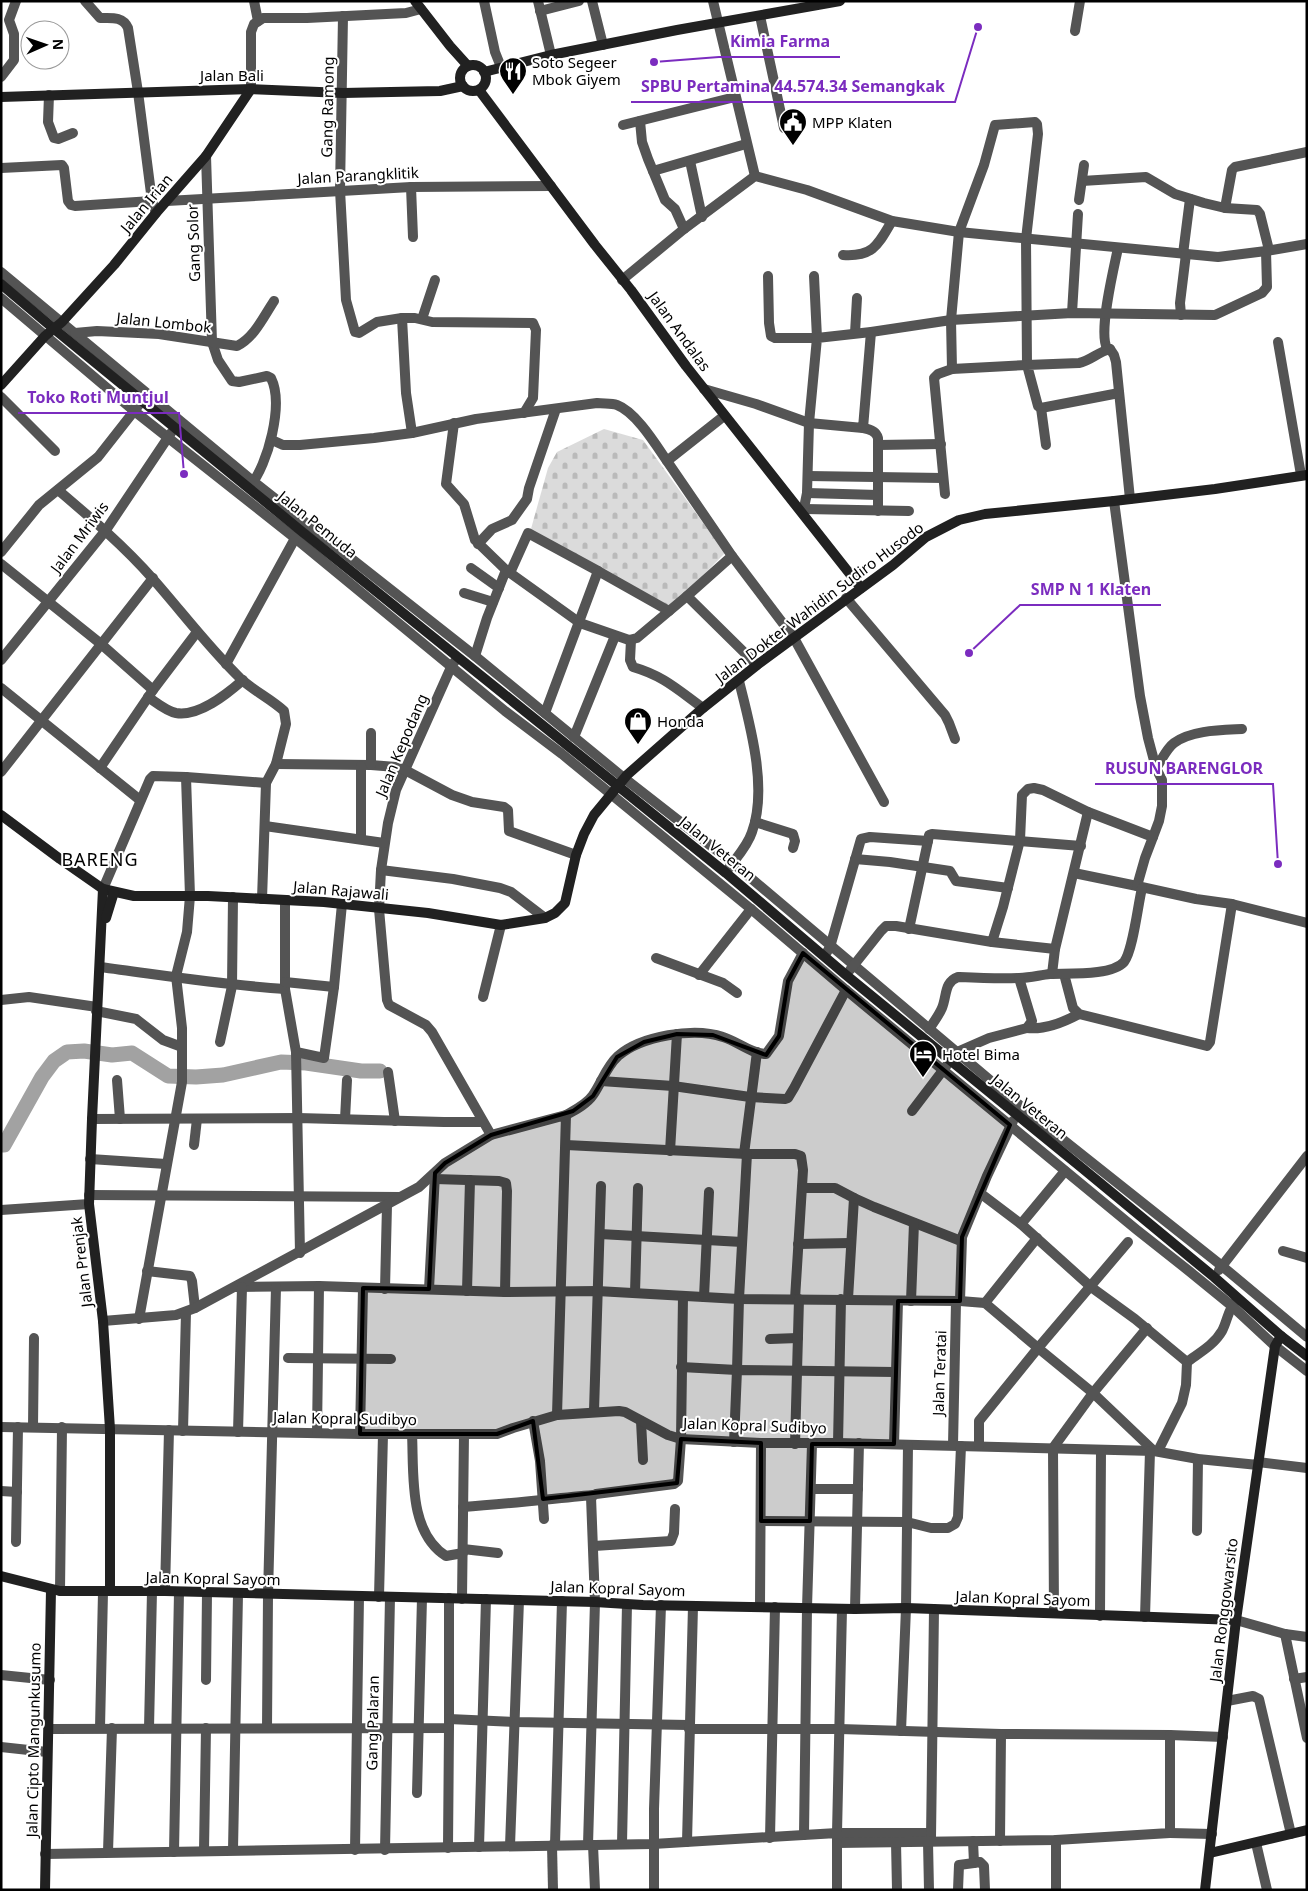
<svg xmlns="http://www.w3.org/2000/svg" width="1308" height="1891" font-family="'Noto Sans',sans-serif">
<defs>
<pattern id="cemetery-stones" width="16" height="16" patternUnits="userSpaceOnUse" patternTransform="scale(1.25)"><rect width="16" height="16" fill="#dbdbdb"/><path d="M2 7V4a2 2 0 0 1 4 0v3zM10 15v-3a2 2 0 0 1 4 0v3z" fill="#bababa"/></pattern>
</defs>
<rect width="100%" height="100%" fill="#fff"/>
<polygon fill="url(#cemetery-stones)" points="604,429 643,440 725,553 669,610 529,536 548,468 557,452"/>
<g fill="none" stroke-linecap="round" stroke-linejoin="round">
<polyline stroke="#a2a2a2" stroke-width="15" points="1,1145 4,1145 42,1077 54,1061 67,1052 84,1051 112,1055 132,1053 168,1076 196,1077 223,1075 281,1062 306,1063 361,1071 380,1071"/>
<g stroke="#545454" stroke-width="10">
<path d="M85,1L100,18C111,18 123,16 128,28L138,92L152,201L156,213"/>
<polyline points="254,1 258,21"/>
<polyline points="484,1 495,52 501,67"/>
<polyline points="538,1 551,55"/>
<polyline points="592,1 603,45"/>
<polyline points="713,1 755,176"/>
<polyline points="540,11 579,1"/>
<polyline points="343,16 340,190 346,300 355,332 359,333 377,322 402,318 415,318 432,322 533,323 536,330 533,398 524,413"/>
<polyline points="760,16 784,128"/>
<polyline points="1075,31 1080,1"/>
<polyline points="1,77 14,60 14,34 9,20 16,1"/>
<polyline points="251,89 251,32 254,24 263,18 307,18 406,13 421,9"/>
<polyline points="49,95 48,122 54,138 58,139 73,133"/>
<polyline points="640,121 642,142 648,159 665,200 675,209 684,229"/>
<polygon points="1035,122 1037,124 1038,134 1026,239 1027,365 952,369 951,320 959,232 984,165 995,125"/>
<polyline points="623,125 735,97"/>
<path d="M206,156L212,342L218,360L232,381L239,382L267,376L271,378C284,404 268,465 250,486"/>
<polyline points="690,161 702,217"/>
<polyline points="1,168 62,165 64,168 68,201 71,205 75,206 152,201"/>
<polyline points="653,171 746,144"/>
<polyline points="1082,181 1146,177 1175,194 1204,203 1225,208 1257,210 1260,214 1269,250"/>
<polyline points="411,187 413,237"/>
<polyline points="1079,200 1084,165"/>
<polyline points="167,201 411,187 551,186"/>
<polyline points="1225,208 1232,170 1235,167 1307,152"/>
<path d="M1118,248C1114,268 1098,332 1107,348L1110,349L1114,355L1116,362L1130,499"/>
<polyline points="1183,254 1190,199"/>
<path d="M843,255C873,257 878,245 892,221"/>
<polyline points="1,272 254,482 475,656 624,778 733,863 1023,1108 1222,1266 1307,1337"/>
<polyline points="768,276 769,323 771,336 775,338 817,338 814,276"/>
<polyline points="622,280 684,229 755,176 807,190 892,221 959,232 1218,257 1266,251 1307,244"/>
<polyline points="1,298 133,410 295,538 505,711 562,754 751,909 846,990 1137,1230 1189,1271 1232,1306 1275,1346 1307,1371"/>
<polyline points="1072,313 1078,214"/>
<polyline points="1181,315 1180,303 1186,254"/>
<polyline points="402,318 406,393 412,433"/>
<polyline points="422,319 435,280"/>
<path d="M75,333L97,331L159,334L237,346C254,338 264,316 274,301"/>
<polyline points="855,333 857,298"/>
<polyline points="1278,342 1301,475"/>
<path d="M1110,349C1098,352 1090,361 1079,363L1027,365L1038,406L1041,408L1119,393"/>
<polyline points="704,389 756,404 809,423 863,428 871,332"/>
<polyline points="1,397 55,451"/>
<polyline points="1041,408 1046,445"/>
<polyline points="454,423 446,484 464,504 475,540 506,570 580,623 629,640 637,638 687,596 732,556 667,461 724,416"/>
<path d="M863,428C870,429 876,431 878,438V511"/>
<path d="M272,440L283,445H300L374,438L412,433L476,419L597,403C604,404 611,403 617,405C636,412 656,445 667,461"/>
<polyline points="878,445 941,444"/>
<polyline points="808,476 943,478"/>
<path d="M58,490C91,518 124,546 153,579C182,612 209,648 241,679C254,691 271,699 284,711L286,724L276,764L266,783L262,899"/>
<polyline points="807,493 878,495"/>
<polyline points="945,494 934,378 938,374 952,369"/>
<polyline points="1114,501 1140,696 1148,738 1156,768 1162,780 1162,806 1159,821 1153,837"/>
<polyline points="805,509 909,511"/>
<polyline points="803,513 807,493 809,423 817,338 871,332 951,320 1072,313 1215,315 1262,293 1267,287 1266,251"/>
<polyline points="478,544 492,529 512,520 527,499 529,488 556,409"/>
<polyline points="1,552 39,505 98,457 142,401"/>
<polyline points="732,556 794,638 884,802"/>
<polyline points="1,564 101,644 153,690"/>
<polyline points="471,568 499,588"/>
<polyline points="510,573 528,533 598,571"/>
<polyline points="464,593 493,602"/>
<polyline points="687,596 757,665"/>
<polyline points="846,598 945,715 949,723 955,739"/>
<path d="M631,640L630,660L633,667C664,676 678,690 703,708"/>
<polyline points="475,656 487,618 506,570"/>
<polyline points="1,660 106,530 171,433"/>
<polyline points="456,660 452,665 396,790 388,823 381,870 379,909 387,1000 389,1005 426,1025 432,1032 491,1135"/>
<polyline points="226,664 298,533"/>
<polyline points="1,688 140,800"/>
<path d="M148,697C157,703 166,711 176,713C199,717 227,694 243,680"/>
<polyline points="545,713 598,571 669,611"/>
<polyline points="574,737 615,636"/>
<polyline points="276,764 371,765 396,767 405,770 452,795 472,802 504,807 508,810 509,831 576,855"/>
<polyline points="371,765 371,733"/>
<polyline points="361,766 361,839"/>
<polyline points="100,768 153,690 197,632"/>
<path d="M1156,768C1162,760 1166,749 1174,743C1191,730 1222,730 1242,729"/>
<polyline points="1,772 153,578"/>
<polyline points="755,822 793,834 795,841 793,848"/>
<polyline points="265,826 384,843"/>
<polyline points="855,859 890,862 950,871 956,881 1008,888"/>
<path d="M729,868C737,857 748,845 752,832C768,788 750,725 739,681"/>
<polyline points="381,870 453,879 500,888 511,892 545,918"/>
<polyline points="1074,873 1137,886"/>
<polyline points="103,889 150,779 153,776 186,777 266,783"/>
<polyline points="285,900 285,989 296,1052 324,1058 334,987 342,904"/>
<polyline points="909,929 928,841"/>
<polyline points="992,942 1055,949"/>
<polyline points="827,952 830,947 861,839 870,837 928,841 929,835 932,834 1081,846"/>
<polyline points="656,958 723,983 737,993"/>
<path d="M100,967C162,975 223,985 285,989"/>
<polyline points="850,970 881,931 886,926 896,926 992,942 1003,907 1020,840 1022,795 1028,789 1034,788 1043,790 1088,812 1153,837 1145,858 1137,886 1196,899 1232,904 1307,923"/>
<polyline points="1052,974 1055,949 1088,812"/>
<polyline points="1064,974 1073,1008 1079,1014 1207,1046 1210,1042 1232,904"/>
<polyline points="699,975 751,909"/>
<polyline points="285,982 334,987"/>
<polyline points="483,997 501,925"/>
<polyline points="1,1000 29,997 97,1007"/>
<polyline points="96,1011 136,1019 163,1040 182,1047"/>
<path d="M1027,1028C1044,1030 1064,1022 1079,1014"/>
<path d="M929,1029C934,1022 939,1015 942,1008C947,996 944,982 958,977C979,978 999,979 1019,978C1030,978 1040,975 1050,974C1067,973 1112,976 1124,962C1133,951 1138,904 1142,888"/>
<polyline points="220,1042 232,986 233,897"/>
<polyline points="296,1052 300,1253"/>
<polyline points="957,1052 989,1038 1027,1028 1032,1021 1019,978"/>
<polyline points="388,1072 395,1121"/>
<polyline points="117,1080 120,1119"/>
<polyline points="601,1081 673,1086 750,1097 785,1099 788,1098 794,1088 846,990"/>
<polyline points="912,1111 947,1065"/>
<path d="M566,1115C575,1110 587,1104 593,1095C602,1082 606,1067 618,1056C641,1036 694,1027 723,1037C737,1041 751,1054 766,1054L779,1036L788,981L803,953"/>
<polyline points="92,1119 298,1118 444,1122 482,1122"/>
<polyline points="345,1119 347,1080"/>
<polyline points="194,1145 197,1119"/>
<polyline points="566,1145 747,1154 795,1154 801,1156 803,1170 795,1299"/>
<polyline points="670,1151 677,1034"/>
<polyline points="744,1154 757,1052"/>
<polyline points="90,1159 166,1164"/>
<polyline points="435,1179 499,1181 506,1183 507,1191 505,1292"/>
<polyline points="802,1188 835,1188 854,1198 848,1299"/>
<polyline points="980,1193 1021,1224 1091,1287 1135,1319 1187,1362 1186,1385 1182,1403 1158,1451"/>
<polyline points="89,1195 400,1197"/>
<polyline points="854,1198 874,1207 961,1241"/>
<polyline points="1,1210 89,1204"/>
<polyline points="1021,1224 1065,1171"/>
<polyline points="600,1234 742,1242"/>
<polyline points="798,1244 850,1243"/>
<polyline points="1283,1251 1307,1258"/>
<polyline points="1219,1270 1307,1156"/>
<polyline points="147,1271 190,1276 192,1281 195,1308"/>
<polyline points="236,1287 319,1286 505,1292 597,1291 739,1299 960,1301 985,1303 1038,1348 1128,1242"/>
<polyline points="385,1289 387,1205"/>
<polyline points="429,1289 435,1174"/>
<polyline points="467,1291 470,1180"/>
<polyline points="635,1293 638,1188"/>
<polyline points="704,1297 709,1192"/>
<polyline points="911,1301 914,1223"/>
<polyline points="960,1301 962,1237 987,1176 1013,1121"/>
<polyline points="985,1303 1037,1238"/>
<polyline points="139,1319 182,1082 182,1028 176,976 187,932 190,896 186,777"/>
<polyline points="103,1321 176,1315 195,1308 419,1187 445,1163 491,1135 566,1115 557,1415"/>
<polyline points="770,1339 798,1338"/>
<polyline points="288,1358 391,1359"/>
<path d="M1187,1362C1199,1353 1214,1345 1222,1331C1227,1322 1228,1310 1235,1302"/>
<polyline points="681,1367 737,1370 739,1299 747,1154"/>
<polyline points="594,1411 601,1186"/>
<polyline points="533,1421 540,1461 544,1519"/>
<polyline points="641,1421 643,1460"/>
<polyline points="1,1427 360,1434 497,1434 513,1428 557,1415 619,1411 625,1412 668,1435 681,1439 761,1443 838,1443 1154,1451 1198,1459 1258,1465"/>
<polyline points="33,1427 34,1338"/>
<polyline points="183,1431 186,1312"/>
<polyline points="238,1432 242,1287"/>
<polyline points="317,1433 319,1286"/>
<polyline points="360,1434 363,1288"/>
<path d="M412,1434C414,1473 408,1532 446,1556L463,1553"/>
<polyline points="734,1442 737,1370 895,1372"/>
<polyline points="838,1443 841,1299"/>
<polyline points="795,1444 799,1299"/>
<polyline points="894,1444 898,1301"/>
<polyline points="953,1445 956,1302"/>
<polyline points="979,1446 979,1421 1038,1348 1093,1393 1154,1451"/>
<polyline points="1258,1462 1307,1468"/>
<polyline points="811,1489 858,1489"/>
<polyline points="1,1491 17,1492"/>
<path d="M463,1507C507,1504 549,1499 593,1495"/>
<polyline points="761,1521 907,1522 931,1528 948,1528 955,1524 958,1517 961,1446"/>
<polyline points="1197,1531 1198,1459"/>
<polyline points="16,1542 18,1427"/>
<polyline points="594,1546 671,1541 674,1533 675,1509"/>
<polyline points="463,1549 498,1553"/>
<polyline points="60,1591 62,1427"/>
<polyline points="165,1591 169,1430"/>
<polyline points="379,1597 383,1434"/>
<polyline points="462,1599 464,1434"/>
<polyline points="760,1607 761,1443"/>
<polyline points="842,1609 837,1833 931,1833"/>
<polyline points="855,1609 859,1443"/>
<polyline points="1054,1613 1053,1448 1093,1393 1147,1328"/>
<polyline points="1100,1616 1101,1450"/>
<polyline points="1145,1617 1150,1451"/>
<polyline points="1236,1620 1285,1634 1307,1637"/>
<polyline points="1285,1634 1307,1738"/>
<polyline points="1,1675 50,1680"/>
<polyline points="1294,1679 1307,1677"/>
<polyline points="206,1680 207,1593"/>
<polyline points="1227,1701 1253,1696 1259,1699 1291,1834"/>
<polyline points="449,1719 449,1598"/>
<polyline points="100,1728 103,1592"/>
<polyline points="149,1728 152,1591"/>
<polyline points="267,1728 268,1595 276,1287"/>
<polyline points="49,1729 449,1728 449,1719 515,1722 689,1725"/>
<polyline points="689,1729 840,1729 1001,1734 1170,1735"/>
<polyline points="901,1731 906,1608 908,1445"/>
<polyline points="1,1747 47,1752"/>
<polyline points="417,1793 422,1598"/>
<polyline points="1170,1833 1212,1834"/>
<polyline points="804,1835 807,1608 812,1444"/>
<polyline points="770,1838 775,1607"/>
<polyline points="931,1838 934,1609"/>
<polyline points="1056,1840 1056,1890"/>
<polyline points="973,1841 974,1863 980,1862 984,1866 985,1890"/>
<polyline points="1000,1841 1001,1734"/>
<polyline points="687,1842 693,1606"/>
<polyline points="896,1842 897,1890"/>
<polyline points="928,1842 929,1890"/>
<polyline points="1256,1843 1267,1890"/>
<polyline points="622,1844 627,1604"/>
<polyline points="552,1845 553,1890"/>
<polyline points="555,1845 562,1601"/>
<polyline points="588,1845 595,1602 591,1497 596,1494 674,1484 678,1481 681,1439 683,1296"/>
<polyline points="593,1845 595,1890"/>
<polyline points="510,1846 519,1600"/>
<polyline points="479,1847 486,1599"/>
<polyline points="448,1848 449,1728"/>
<polyline points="233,1850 238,1594"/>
<polyline points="355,1850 359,1597"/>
<polyline points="385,1850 390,1597"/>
<polyline points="204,1851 206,1728"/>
<polyline points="108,1852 112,1728"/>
<polyline points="174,1852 179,1592"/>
<polyline points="45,1854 653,1844 837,1833 837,1843 1056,1840 1170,1833 1170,1735 1223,1737"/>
<polyline points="654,1890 654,1809 661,1605"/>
<polyline points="837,1890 837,1843"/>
<polyline points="958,1890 959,1865 974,1863"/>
</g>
<g stroke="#212121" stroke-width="10">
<polyline points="415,1 450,46 468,66"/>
<circle cx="473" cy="78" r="13"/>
<polyline points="484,72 551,55 677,30 840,1"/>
<polyline points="479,90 595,245 631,290 686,366 861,588"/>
<polyline points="1,97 251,89 343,93 391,92 440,91 463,86"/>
<polyline points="1,284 53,328 300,530 726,873 846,975 1082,1168 1214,1277 1281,1336 1307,1356"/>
<polyline points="1,385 45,336 62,322 114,265 156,213 206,156 251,89"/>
<polyline points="1,815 60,859 103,889 134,896 208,896 324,902 428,913 501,925 545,918 555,913 565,903 576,855 584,834 594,815 627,775 703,708 757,665 893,565 926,537 959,520 985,514 1114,501 1215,489 1307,475"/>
<polyline points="103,889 92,1119 89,1204 103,1321 110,1429 110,1591"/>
<polyline points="106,918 114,892"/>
<polyline points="1,1576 60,1591 165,1591 595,1602 643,1605 855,1609 906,1608 1236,1620"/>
<polyline points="1210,1853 1307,1830"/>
<polyline points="45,1890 51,1590"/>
<polyline points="1205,1890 1236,1620 1275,1346 1281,1336"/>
</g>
</g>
<path fill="#000" fill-opacity="0.2" stroke="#000" stroke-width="4" stroke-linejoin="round" d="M803,953L1010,1125L962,1237L960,1301H898L894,1444H812L810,1521H761V1443L681,1439L677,1483L543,1499L533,1421L497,1434H360L363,1288L429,1289L435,1173L445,1163L491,1135L573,1111L593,1096L617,1057L644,1042L677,1034L713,1035L766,1055L779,1036L788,981Z"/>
<defs>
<g id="restaurant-pin" transform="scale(1.4375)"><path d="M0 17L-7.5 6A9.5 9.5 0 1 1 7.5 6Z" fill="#000" stroke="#fff"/><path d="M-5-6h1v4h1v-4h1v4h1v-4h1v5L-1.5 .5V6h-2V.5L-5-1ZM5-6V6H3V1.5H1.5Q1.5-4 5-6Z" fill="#fff"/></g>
<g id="civic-pin" transform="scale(1.4375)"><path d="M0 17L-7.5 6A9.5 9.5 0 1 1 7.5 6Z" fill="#000" stroke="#fff"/><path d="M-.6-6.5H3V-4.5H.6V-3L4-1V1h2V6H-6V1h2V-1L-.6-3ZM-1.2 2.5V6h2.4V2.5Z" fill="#fff"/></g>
<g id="shop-pin" transform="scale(1.4375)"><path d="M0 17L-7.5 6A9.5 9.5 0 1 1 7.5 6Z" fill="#000" stroke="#fff"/><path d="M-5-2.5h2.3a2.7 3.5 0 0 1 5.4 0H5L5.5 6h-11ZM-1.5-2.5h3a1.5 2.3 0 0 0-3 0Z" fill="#fff"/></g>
<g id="hotel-pin" transform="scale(1.4375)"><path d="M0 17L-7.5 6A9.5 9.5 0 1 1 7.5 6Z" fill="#000" stroke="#fff"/><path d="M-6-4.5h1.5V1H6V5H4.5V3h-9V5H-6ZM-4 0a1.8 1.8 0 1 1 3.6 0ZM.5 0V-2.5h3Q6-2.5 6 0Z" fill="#fff"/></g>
</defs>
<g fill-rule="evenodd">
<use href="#restaurant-pin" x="513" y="71"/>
<use href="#civic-pin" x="793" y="122"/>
<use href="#shop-pin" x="638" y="721"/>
<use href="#hotel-pin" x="923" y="1054"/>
</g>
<g text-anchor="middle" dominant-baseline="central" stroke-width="4" stroke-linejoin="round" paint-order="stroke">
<g font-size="15" fill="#000" stroke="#fff" text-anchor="start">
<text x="532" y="62">Soto Segeer<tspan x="532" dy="17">Mbok Giyem</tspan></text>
<text x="812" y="122">MPP Klaten</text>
<text x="657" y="721">Honda</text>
<text x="942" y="1054">Hotel Bima</text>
</g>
<g font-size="15" fill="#000" stroke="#fff">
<text x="232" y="75">Jalan Bali</text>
<text transform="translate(327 107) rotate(-89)">Gang Ramong</text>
<text transform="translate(358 175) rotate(-3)">Jalan Parangklitik</text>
<text transform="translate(146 203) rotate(-50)">Jalan Irian</text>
<text transform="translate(193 243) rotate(-92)">Gang Solor</text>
<text transform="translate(164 322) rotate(6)">Jalan Lombok</text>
<text transform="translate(680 331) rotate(54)">Jalan Andalas</text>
<text transform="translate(318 524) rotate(39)">Jalan Pemuda</text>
<text transform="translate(79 537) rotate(-53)">Jalan Mriwis</text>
<text transform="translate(819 602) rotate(-37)">Jalan Dokter Wahidin Sudiro Husodo</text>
<text transform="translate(401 745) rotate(-67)">Jalan Kepodang</text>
<text transform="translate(718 848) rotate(39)">Jalan Veteran</text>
<text transform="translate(341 890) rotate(5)">Jalan Rajawali</text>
<text transform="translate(1030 1106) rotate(39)">Jalan Veteran</text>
<text transform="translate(81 1262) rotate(-97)">Jalan Prenjak</text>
<text transform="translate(939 1373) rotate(-88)">Jalan Teratai</text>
<text transform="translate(345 1418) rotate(1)">Jalan Kopral Sudibyo</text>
<text transform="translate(755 1425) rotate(2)">Jalan Kopral Sudibyo</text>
<text transform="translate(213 1578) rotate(1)">Jalan Kopral Sayom</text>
<text transform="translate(618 1588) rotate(2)">Jalan Kopral Sayom</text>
<text transform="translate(1023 1598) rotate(2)">Jalan Kopral Sayom</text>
<text transform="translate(1223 1610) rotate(-83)">Jalan Ronggowarsito</text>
<text transform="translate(372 1723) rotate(-89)">Gang Palaran</text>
<text transform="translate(33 1740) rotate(-89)">Jalan Cipto Mangunkusumo</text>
</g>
<g font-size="18" letter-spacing="1" fill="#000" stroke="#fff">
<text x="100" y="859">BARENG</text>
</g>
</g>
<path fill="none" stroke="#7b2cbf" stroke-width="2" d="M654 62L719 57H840M978 27L955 102H631M184 474L179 413H18M969 653L1020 605H1161M1278 864L1273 784H1095"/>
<g fill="#7b2cbf" stroke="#fff" stroke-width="2">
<circle cx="654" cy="62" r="5"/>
<circle cx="978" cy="27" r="5"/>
<circle cx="184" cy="474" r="5"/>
<circle cx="969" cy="653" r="5"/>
<circle cx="1278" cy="864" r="5"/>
</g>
<g font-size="16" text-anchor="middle" font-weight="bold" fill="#7b2cbf" stroke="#fff" stroke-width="4" stroke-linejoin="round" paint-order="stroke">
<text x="780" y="47">Kimia Farma</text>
<text x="793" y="92">SPBU Pertamina 44.574.34 Semangkak</text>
<text x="98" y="403">Toko Roti Muntjul</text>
<text x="1091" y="595">SMP N 1 Klaten</text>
<text x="1184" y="774">RUSUN BARENGLOR</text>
</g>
<rect width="1308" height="1891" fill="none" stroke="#000000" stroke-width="5"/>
<g transform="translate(45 45) rotate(88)"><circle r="24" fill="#ffffff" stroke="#999999"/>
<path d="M0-4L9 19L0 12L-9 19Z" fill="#000000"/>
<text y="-8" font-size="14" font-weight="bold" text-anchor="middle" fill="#000000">N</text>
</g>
</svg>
